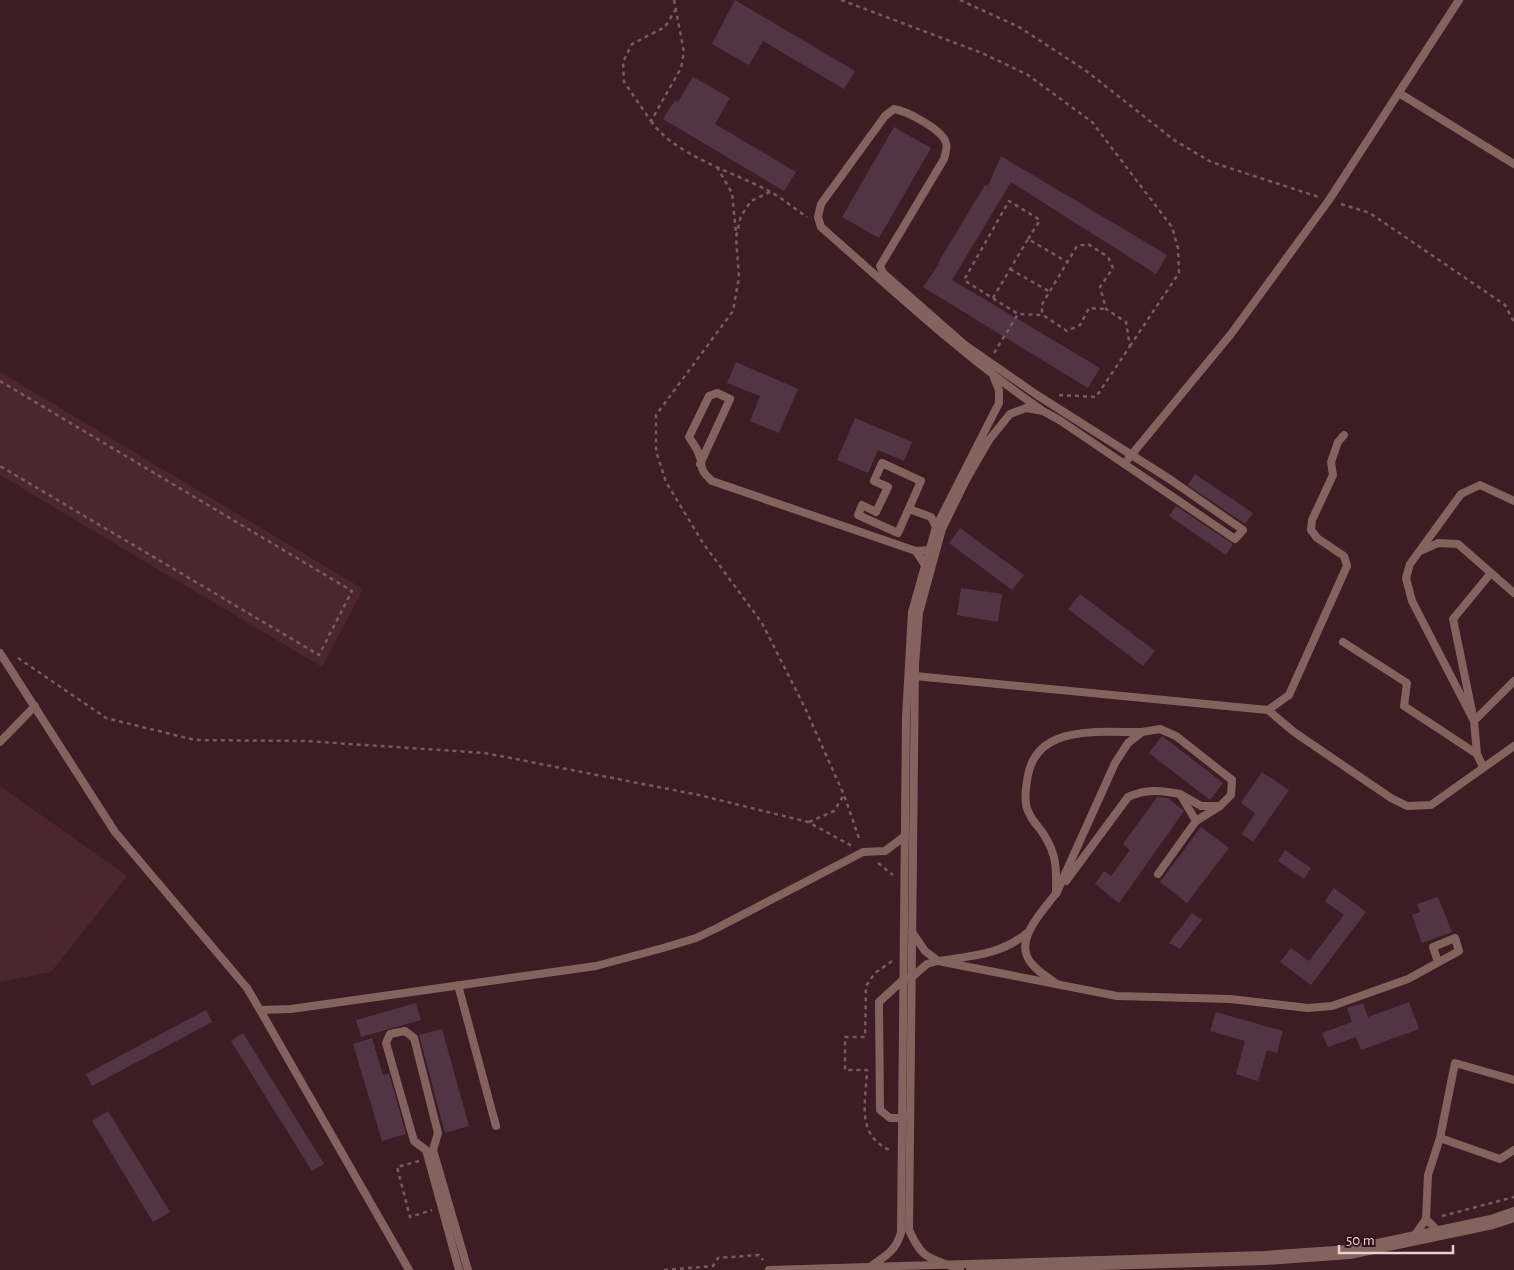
<svg xmlns="http://www.w3.org/2000/svg" width="1514" height="1270" font-family="'Alegreya Sans',sans-serif">
<rect width="100%" height="100%" fill="#3c1d24"/>
<g fill="#4c262e">
<polygon points="0,372 363,589 322,667 0,475"/>
<polygon points="0,786 127,876 51,972 0,982"/>
</g>
<g fill="#523545">
<polygon points="735,0 855,71 844,89 763,41 749,65 712,44"/>
<polygon points="693,77 730,98 715,124 796,172 784,191 663,119 675,100 678,102"/>
<polygon points="894,127 931,148 879,238 842,217"/>
<polygon points="1001,156 1167,255 1156,274 1011,182 952,280 1100,368 1088,388 923,287 939,264 938,263 985,185 988,186"/>
<polygon points="736,362 798,389 779,433 750,421 760,396 727,383"/>
<polygon points="855,418 912,442 904,461 878,450 868,473 837,460"/>
<polygon points="1195,474 1253,513 1245,524 1188,485"/>
<polygon points="1176,506 1233,544 1226,555 1169,516"/>
<polygon points="960,528 1024,575 1012,590 949,543"/>
<polygon points="961,588 1002,594 998,622 957,615"/>
<polygon points="1080,594 1155,651 1143,666 1068,609"/>
<polygon points="1162,736 1223,783 1210,800 1149,753"/>
<polygon points="1262,772 1289,790 1253,842 1242,834 1255,813 1241,803"/>
<polygon points="1157,797 1168,798 1184,811 1119,903 1095,884 1104,871 1111,876 1130,850 1123,844"/>
<polygon points="1201,827 1229,848 1187,903 1160,882"/>
<polygon points="1285,850 1311,868 1304,879 1278,861"/>
<polygon points="1334,888 1366,912 1311,985 1280,962 1291,948 1309,961 1344,915 1325,901"/>
<polygon points="1438,897 1452,932 1422,943 1412,915 1420,912 1417,904"/>
<polygon points="1192,913 1202,920 1180,949 1169,943"/>
<polygon points="1409,1002 1419,1029 1361,1050 1356,1037 1328,1047 1322,1033 1352,1022 1347,1008 1363,1003 1368,1017"/>
<polygon points="416,1003 421,1020 361,1037 356,1020"/>
<polygon points="206,1010 212,1022 92,1086 86,1074"/>
<polygon points="1216,1012 1283,1031 1277,1053 1267,1050 1258,1081 1236,1074 1245,1041 1210,1031"/>
<polygon points="442,1029 469,1126 445,1133 419,1035"/>
<polygon points="243,1033 324,1164 312,1171 231,1041"/>
<polygon points="372,1038 383,1075 389,1073 406,1134 382,1141 353,1044"/>
<polygon points="108,1111 170,1212 153,1222 92,1121"/>
</g>
<g fill="none" stroke-linecap="round" stroke-linejoin="round">
<g stroke="#775b61" stroke-width="2.5" stroke-dasharray="4 4" stroke-linecap="butt">
<polyline points="674,0 684,52 681,68 651,121 624,82 623,62 632,44 665,27 676,9"/>
<polyline points="841,0 982,53 1028,75 1092,122 1172,227 1178,248 1179,273 1130,346"/>
<polyline points="960,0 1019,27 1085,70 1174,140 1211,162 1319,197"/>
<path d="M651,121C674,155 733,172 769,191C782,198 795,209 807,217"/>
<polyline points="717,167 732,193 736,233"/>
<polyline points="770,192 751,201 741,216 736,237 739,277 733,311 656,415 656,451 666,482 703,543 762,623 805,708 844,795 860,841"/>
<polyline points="1341,204 1370,213 1505,305 1514,322"/>
<polyline points="1028,239 1040,220 1009,201 964,280 1018,314 1043,315"/>
<polyline points="1010,269 1050,292"/>
<polyline points="993,298 1028,239 1067,262"/>
<polyline points="994,353 1018,314"/>
<polyline points="0,381 352,591 319,655 0,466"/>
<polyline points="1059,395 1096,397 1130,346 1126,322 1106,309 1100,287 1113,268 1108,257 1088,244 1077,246 1041,306 1043,315 1067,331 1080,325 1089,308 1106,309"/>
<polyline points="18,658 106,718 195,740 305,741 485,753 699,795 808,822 852,846"/>
<polyline points="809,822 834,811 844,795"/>
<polyline points="878,863 893,875"/>
<path d="M892,961L875,973L866,986L865,1037H845V1070H867C866,1103 855,1136 892,1151"/>
<polyline points="419,1161 397,1167 410,1217 432,1210"/>
<polyline points="1442,1216 1514,1197"/>
<polyline points="664,1270 713,1266 718,1258 759,1255 763,1260"/>
</g>
<g stroke="#84625d" stroke-width="8">
<polyline points="1399,93 1514,164"/>
<polyline points="1128,459 1231,334 1329,200 1459,0"/>
<polygon points="882,463 921,481 898,533 858,515 862,505 876,512 888,487 874,481"/>
<path d="M700,464L730,399L717,393L709,396L689,437C692,442 696,447 698,452C705,466 696,467 712,481L916,551"/>
<polyline points="909,509 931,517 936,527"/>
<polyline points="1423,550 1438,543 1458,544 1514,593"/>
<polyline points="925,565 916,551 929,550"/>
<polyline points="1491,573 1453,619 1474,721 1412,601 1406,578 1410,564 1461,494 1480,485 1514,501"/>
<polyline points="1343,642 1407,683 1404,706 1477,754 1483,767"/>
<polyline points="0,653 115,832 247,988 260,1010 291,1009 596,966 663,948 696,938 717,928 863,852 885,851 905,836"/>
<polyline points="915,676 1268,710 1289,695 1347,566 1344,556 1317,538 1311,530 1312,520 1333,475 1331,462 1338,442 1344,435"/>
<polyline points="1268,710 1294,732 1391,798 1407,806 1431,805 1514,746"/>
<path d="M1142,732C1102,733 1038,723 1028,775C1026,787 1023,802 1029,813C1032,821 1040,828 1044,835C1058,857 1056,870 1056,894L1115,763L1128,743L1142,732L1160,729L1176,736L1232,780L1231,795L1220,806H1201L1180,794"/>
<polyline points="0,742 35,706"/>
<polyline points="1477,754 1474,721 1514,681"/>
<polyline points="1158,874 1196,821"/>
<path d="M1066,881L1128,797C1146,789 1160,790 1180,794L1196,821L1220,806"/>
<path d="M1027,933C1001,955 970,956 938,961L1117,996L1230,999L1308,1008L1332,1006L1408,979L1459,951L1455,938L1433,947L1438,962"/>
<path d="M1057,984C1049,978 1038,972 1032,964C1011,941 1044,910 1057,892"/>
<polyline points="458,985 496,1126"/>
<polyline points="260,1010 409,1270"/>
<polyline points="1514,1080 1455,1063 1440,1138 1500,1159 1514,1150"/>
<polyline points="905,1114 902,1118 890,1118 880,1110 879,1002 904,979 911,978 927,964 938,961 925,951 912,932"/>
<polyline points="1426,1219 1428,1175 1440,1138"/>
<polyline points="1415,1235 1426,1219 1437,1230"/>
<polyline points="459,1270 426,1150 414,1141 386,1043 390,1034 405,1031 414,1038 438,1133 433,1150 468,1270"/>
<polyline points="769,1270 1264,1255 1349,1249 1491,1219 1514,1211"/>
<path d="M866,1270C883,1256 894,1255 901,1233L906,717L912,612L936,527L999,403V390L994,378"/>
<path d="M960,1270C930,1256 924,1263 909,1230L915,665L919,613L942,529L966,480L989,440L1010,414L1026,408L1043,411L1061,421L1235,539L1243,530L1171,480L1037,395L965,345L883,273L880,266L944,159C945,154 948,147 946,143C943,130 907,111 894,109L885,116L821,204L818,217L821,227C894,291 963,356 1043,411"/>
<polyline points="970,1270 1265,1261 1350,1255 1493,1225 1514,1218"/>
</g>
</g>
<path d="M1339 1245v8h114v-8" fill="none" stroke="#e6d0d4" stroke-width="2.5"/>
<text x="1346" y="1245" font-size="15" fill="#e6d0d4" stroke="#31141a" stroke-width="4" paint-order="stroke">50 m</text>
</svg>
